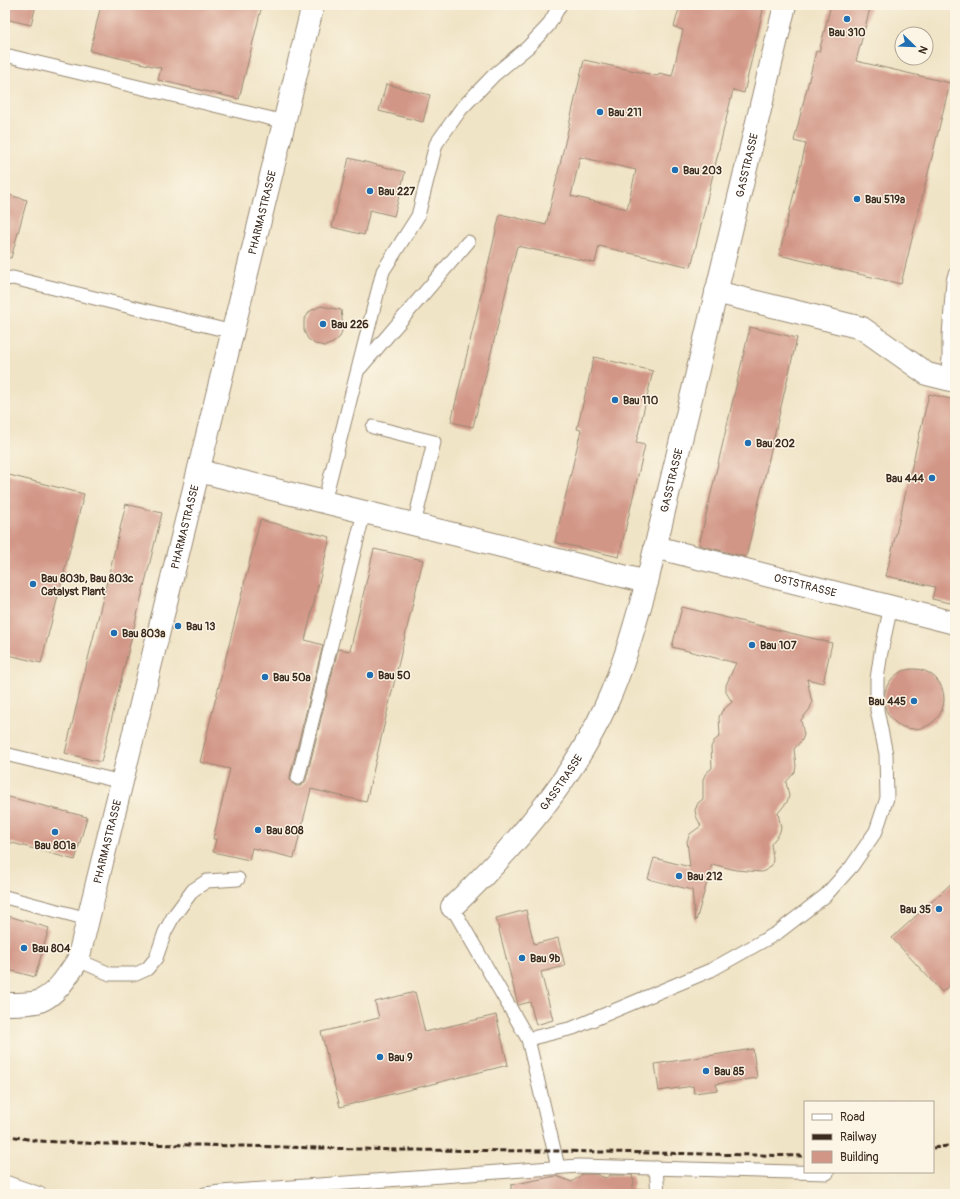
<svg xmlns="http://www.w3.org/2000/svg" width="960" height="1199" font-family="Pangolin,sans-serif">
<rect width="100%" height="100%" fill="#fcf5e5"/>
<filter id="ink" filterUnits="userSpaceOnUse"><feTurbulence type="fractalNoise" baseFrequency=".025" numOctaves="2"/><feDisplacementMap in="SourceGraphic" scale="8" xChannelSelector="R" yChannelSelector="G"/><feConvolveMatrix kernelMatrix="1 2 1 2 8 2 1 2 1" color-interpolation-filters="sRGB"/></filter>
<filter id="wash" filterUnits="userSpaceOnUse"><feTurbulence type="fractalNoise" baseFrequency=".012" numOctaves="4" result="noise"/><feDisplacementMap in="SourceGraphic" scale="16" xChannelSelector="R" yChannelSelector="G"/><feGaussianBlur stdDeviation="0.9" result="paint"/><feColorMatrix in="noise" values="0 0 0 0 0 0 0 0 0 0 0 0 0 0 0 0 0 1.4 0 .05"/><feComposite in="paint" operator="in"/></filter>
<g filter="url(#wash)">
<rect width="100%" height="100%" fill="#f0e4c6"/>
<g id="blocks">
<g fill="#d29686" fill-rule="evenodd">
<polygon points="5,5 36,5 31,25 5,19"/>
<polygon points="101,5 262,5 239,99 158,80 161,68 90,51"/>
<path d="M680,5H764L744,93L733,90L691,267L599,246L595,263L517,246L473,427L451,422L500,214L546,225L584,60L658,76L659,73L672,76L683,30L674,27ZM580,157L636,170L627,209L571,196Z"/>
<polygon points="831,5 871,5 856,61 950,83 901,284 779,255 806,144 794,141 816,51 819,52"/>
<polygon points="386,84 430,95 423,122 379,111"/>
<polygon points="349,158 405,172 394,216 370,210 364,235 332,227"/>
<polygon points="5,194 27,200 11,258 5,257"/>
<polygon points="321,306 341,310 343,328 340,337 333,343 325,346 315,344 308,339 304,331 304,320 310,311"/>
<polygon points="750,327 797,338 746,557 699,545"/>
<polygon points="594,357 653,371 636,443 645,445 619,557 555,542 581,430 577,429"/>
<polygon points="929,394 955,400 955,604 932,599 935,587 886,576"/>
<polygon points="5,474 84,494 41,663 5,654"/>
<polygon points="126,504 162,513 101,762 65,753"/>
<polygon points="260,520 330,537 305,640 323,645 290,776 290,780 292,783 296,786 300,786 303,784 306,780 338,649 350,651 374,549 423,560 366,802 311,789 294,858 252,848 249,860 213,852 216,839 213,839 230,769 200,762"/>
<polygon points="682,607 832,643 823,683 807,679 812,703 810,709 801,720 804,735 802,740 794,749 796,766 795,772 786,782 789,796 787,802 778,813 781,828 779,834 771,844 773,859 772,865 768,869 762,872 736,870 712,864 696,921 695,921 692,890 648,879 654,858 690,867 687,841 690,834 701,826 696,816 695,810 698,803 703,799 703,779 706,773 712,768 711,747 714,741 720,736 719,717 722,711 732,702 726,692 726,685 736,663 672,647"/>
<circle cx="914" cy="699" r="30"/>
<polygon points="5,796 87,817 75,860 5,841"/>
<polygon points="955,880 955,980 942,992 892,938"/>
<polygon points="526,910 534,944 558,938 565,966 541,972 553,1020 536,1025 530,1002 518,1005 496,918"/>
<polygon points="5,915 49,928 35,977 5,969"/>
<polygon points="415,992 425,1032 496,1015 508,1065 340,1107 321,1032 379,1018 375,1002"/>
<polygon points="753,1049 757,1078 716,1084 718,1090 694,1093 693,1086 659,1091 655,1064"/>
<polygon points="582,1174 595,1174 606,1178 610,1175 632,1175 634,1183 632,1189 642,1192 642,1194 511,1194 511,1185 556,1176 572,1182"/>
</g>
</g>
</g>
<g filter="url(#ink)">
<use href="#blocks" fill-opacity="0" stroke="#968772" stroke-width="1"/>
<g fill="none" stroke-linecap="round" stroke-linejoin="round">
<g stroke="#968772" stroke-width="15">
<g id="lane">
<polyline points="5,55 285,122"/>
<polyline points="5,279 13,278 233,332"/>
<polyline points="360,368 468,242"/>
<polyline points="947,379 949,358 949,336 953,281 955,274"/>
<polyline points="373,427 434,442 414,524"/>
<polyline points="324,502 383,271 418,216 436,144 461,109 494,75 528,47 548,26 560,5"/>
<polyline points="5,754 122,782"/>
<polyline points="298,778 364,512"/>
<polyline points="5,897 88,919"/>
<polyline points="452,907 528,1039 558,1167"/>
<polyline points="78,960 110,974 136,974 147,969 156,958 165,932 173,917 193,890 207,881 238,879"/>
<polyline points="528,1039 573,1028 711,970 777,933 825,896 852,866 876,831 887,798 886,754 877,710 877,679 881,652 891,606"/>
<polyline points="656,1168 658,1194"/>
<polyline points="5,1182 40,1194"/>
<polyline points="205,1194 221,1192 579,1166 827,1173"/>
</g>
</g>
<g stroke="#968772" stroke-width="24">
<g id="street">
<polyline points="716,292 862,328 927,374 955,381"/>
<polyline points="199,471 647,582"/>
<path id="s1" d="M655,547L955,623"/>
<path id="s2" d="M452,907C512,850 572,781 606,705C624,666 635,624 647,582L785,5"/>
<path id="s3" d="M5,1004C13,1004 33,1004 40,1001C57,994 68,975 78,960L313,5"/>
</g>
</g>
<use href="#lane" stroke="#fff" stroke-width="13"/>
<use href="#street" stroke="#fff" stroke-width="22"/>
<g stroke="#3b2a1e" stroke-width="3" stroke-dasharray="6 3" stroke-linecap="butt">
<polyline points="5,1135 38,1141 105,1144 201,1145 400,1150 554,1151 805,1156"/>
<polyline points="933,1148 955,1145"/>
</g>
</g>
</g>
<g fill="#1f6fb2" stroke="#fcf5e5" stroke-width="1.5">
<circle cx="847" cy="19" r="4"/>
<circle cx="600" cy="112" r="4"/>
<circle cx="675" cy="170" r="4"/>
<circle cx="370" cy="191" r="4"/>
<circle cx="857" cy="199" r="4"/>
<circle cx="323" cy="324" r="4"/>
<circle cx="615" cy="400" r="4"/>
<circle cx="748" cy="443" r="4"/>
<circle cx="932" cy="478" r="4"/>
<circle cx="33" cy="584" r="4"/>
<circle cx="178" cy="626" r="4"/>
<circle cx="114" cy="633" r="4"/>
<circle cx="752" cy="645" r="4"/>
<circle cx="370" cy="675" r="4"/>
<circle cx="265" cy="677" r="4"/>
<circle cx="914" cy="701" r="4"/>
<circle cx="258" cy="830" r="4"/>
<circle cx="55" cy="832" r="4"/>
<circle cx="679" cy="876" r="4"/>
<circle cx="939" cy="909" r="4"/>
<circle cx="24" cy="948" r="4"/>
<circle cx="522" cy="958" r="4"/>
<circle cx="380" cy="1057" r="4"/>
<circle cx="706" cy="1071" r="4"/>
</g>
<g text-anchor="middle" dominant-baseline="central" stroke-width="3" stroke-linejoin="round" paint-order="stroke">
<g font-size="11" font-weight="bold" fill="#3b2a1e" stroke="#fcf5e5" text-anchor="start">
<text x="847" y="32" text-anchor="middle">Bau 310</text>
<text x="608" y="112">Bau 211</text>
<text x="683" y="170">Bau 203</text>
<text x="378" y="191">Bau 227</text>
<text x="865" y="199">Bau 519a</text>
<text x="331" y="324">Bau 226</text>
<text x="623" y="400">Bau 110</text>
<text x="756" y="443">Bau 202</text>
<text x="924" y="478" text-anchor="end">Bau 444</text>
<text x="41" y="578">Bau 803b, Bau 803c<tspan x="41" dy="13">Catalyst Plant</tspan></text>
<text x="186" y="626">Bau 13</text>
<text x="122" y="633">Bau 803a</text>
<text x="760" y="645">Bau 107</text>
<text x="378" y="675">Bau 50</text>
<text x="273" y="677">Bau 50a</text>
<text x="906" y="701" text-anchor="end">Bau 445</text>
<text x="266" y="830">Bau 808</text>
<text x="55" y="845" text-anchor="middle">Bau 801a</text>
<text x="687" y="876">Bau 212</text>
<text x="931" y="909" text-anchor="end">Bau 35</text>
<text x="32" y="948">Bau 804</text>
<text x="530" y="958">Bau 9b</text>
<text x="388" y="1057">Bau 9</text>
<text x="714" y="1071">Bau 85</text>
</g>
<g font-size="11" fill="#3b2a1e" stroke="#fcf5e5">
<text stroke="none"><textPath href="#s2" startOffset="814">GASSTRASSE</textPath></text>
<text stroke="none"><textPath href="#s3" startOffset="862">PHARMASTRASSE</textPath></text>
<text stroke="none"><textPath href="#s2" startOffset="490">GASSTRASSE</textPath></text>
<text stroke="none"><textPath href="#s3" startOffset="538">PHARMASTRASSE</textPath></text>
<text stroke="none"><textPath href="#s1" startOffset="155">OSTSTRASSE</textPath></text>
<text stroke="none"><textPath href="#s2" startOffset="166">GASSTRASSE</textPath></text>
<text stroke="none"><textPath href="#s3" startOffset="214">PHARMASTRASSE</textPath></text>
</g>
</g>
<rect width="960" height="1199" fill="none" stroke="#fcf5e5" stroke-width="20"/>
<rect x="804" y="1101" width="130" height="72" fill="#fcf5e5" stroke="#afa495"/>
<rect x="812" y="1114" width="20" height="6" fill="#ffffff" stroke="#afa495"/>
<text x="840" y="1121" font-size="12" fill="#3b2a1e">Road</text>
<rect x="812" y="1134" width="20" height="6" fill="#3b2a1e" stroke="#afa495"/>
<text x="840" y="1141" font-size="12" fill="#3b2a1e">Railway</text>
<rect x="812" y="1151" width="20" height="12" fill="#d29686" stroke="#afa495"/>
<text x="840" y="1161" font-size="12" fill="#3b2a1e">Building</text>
<g transform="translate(914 46) rotate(113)"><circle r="19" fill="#fcf5e5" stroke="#afa495"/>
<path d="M0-3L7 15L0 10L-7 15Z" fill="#1f6fb2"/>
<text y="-6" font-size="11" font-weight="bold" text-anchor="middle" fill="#3b2a1e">N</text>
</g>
</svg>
